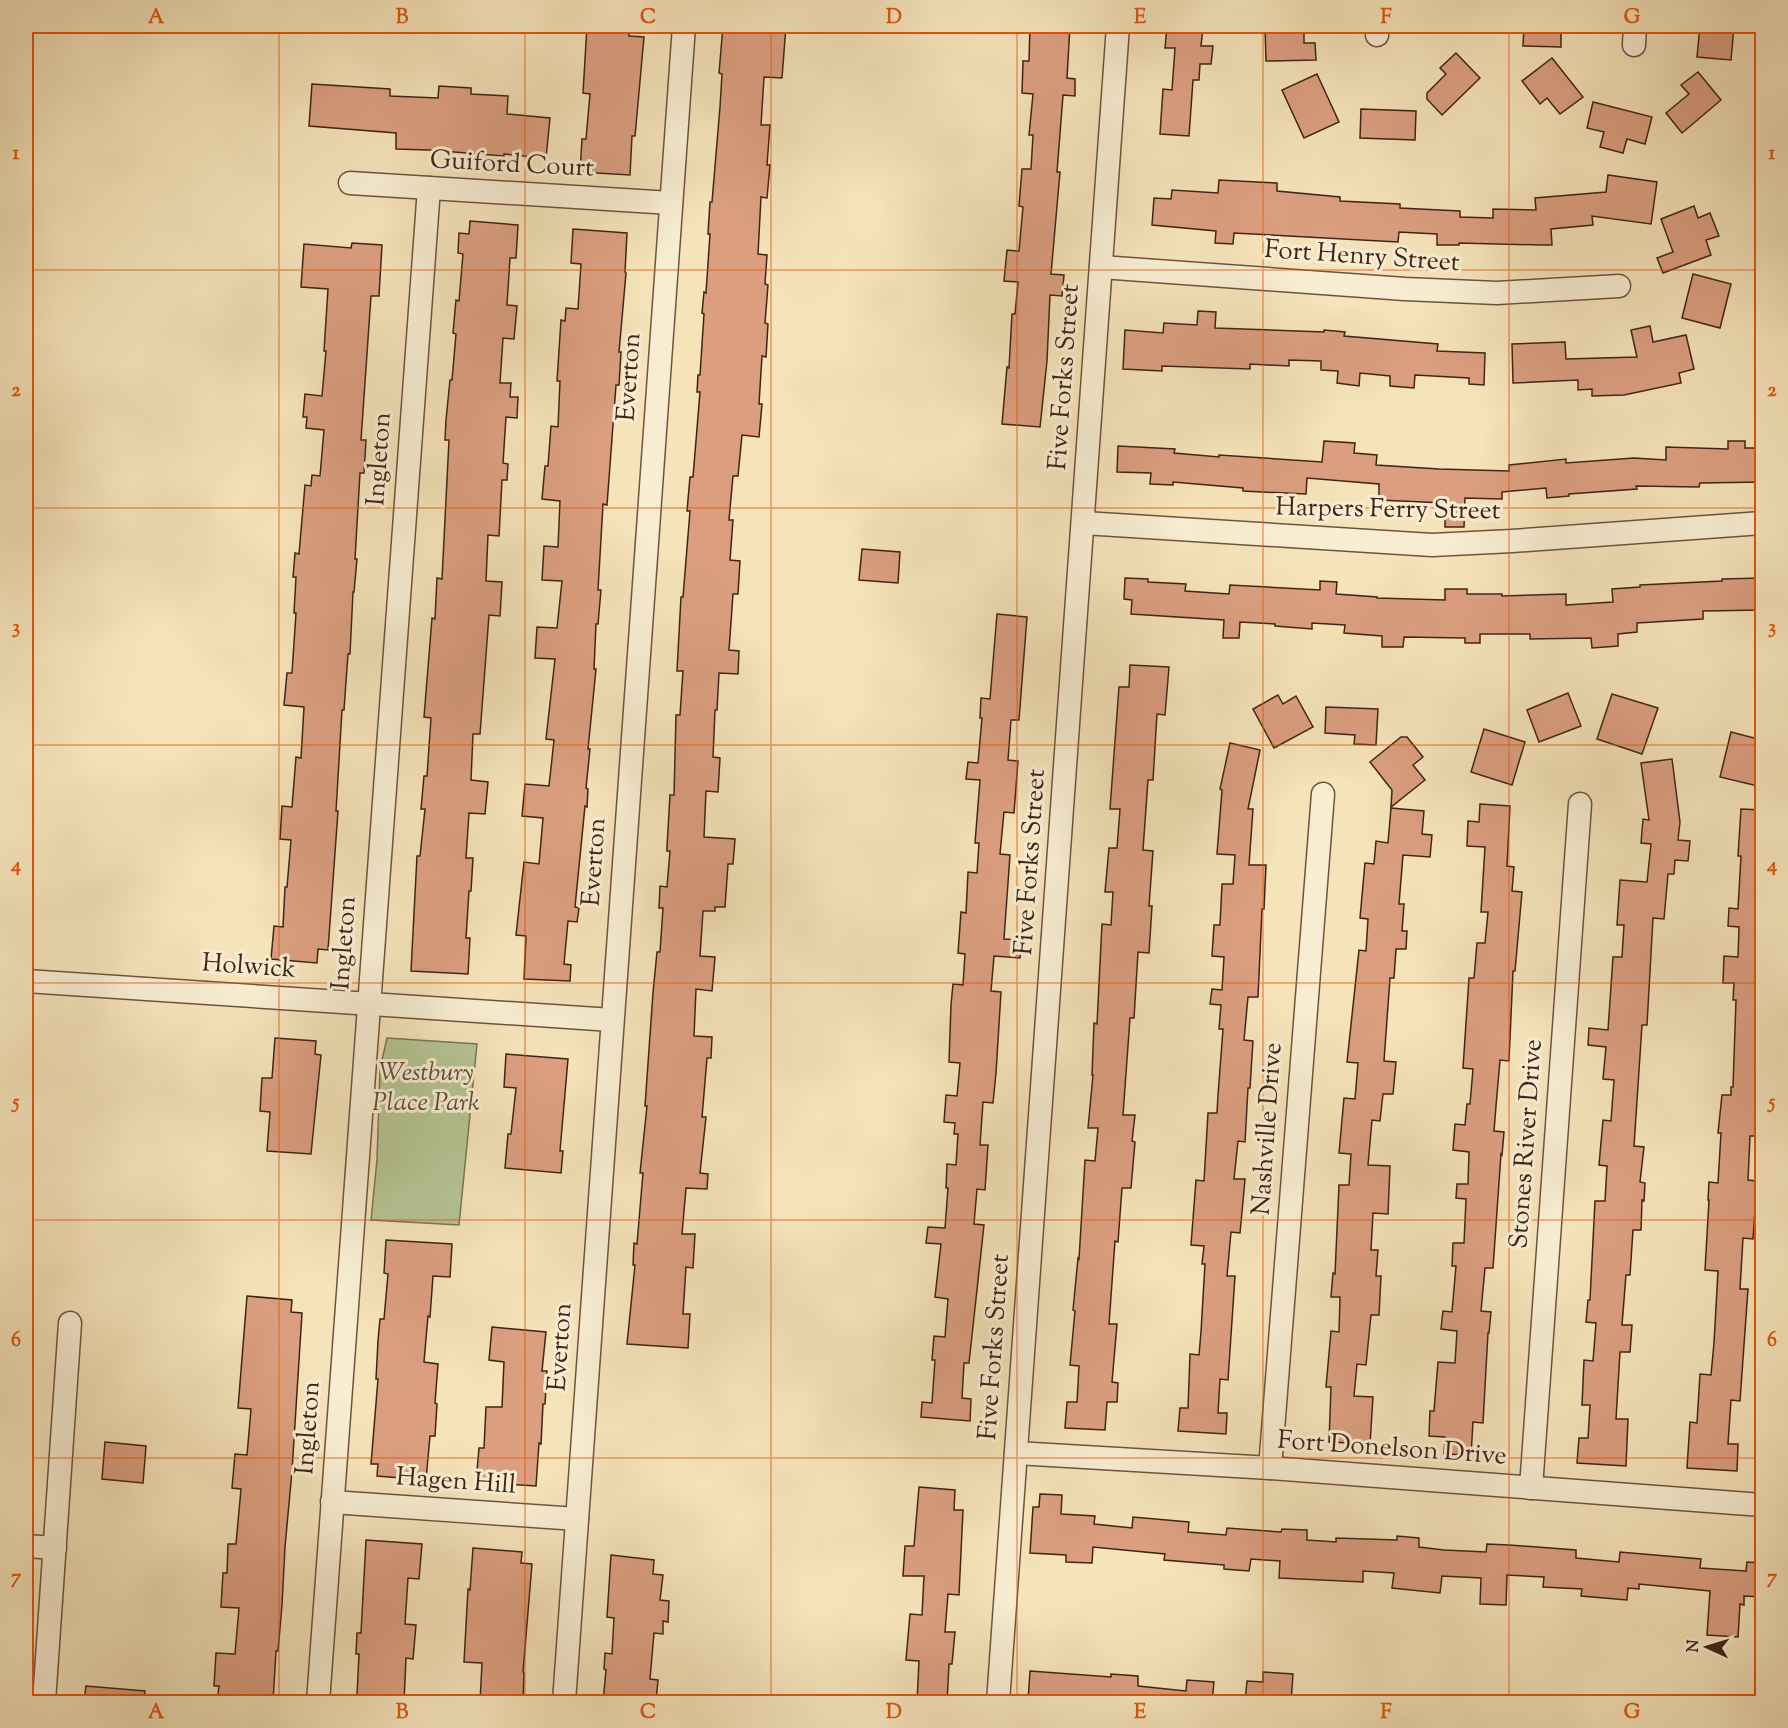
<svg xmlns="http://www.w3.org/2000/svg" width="1788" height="1728" font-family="'Sorts Mill Goudy',serif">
<rect width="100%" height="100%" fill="#f5e3ba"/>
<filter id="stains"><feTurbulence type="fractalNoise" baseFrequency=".00333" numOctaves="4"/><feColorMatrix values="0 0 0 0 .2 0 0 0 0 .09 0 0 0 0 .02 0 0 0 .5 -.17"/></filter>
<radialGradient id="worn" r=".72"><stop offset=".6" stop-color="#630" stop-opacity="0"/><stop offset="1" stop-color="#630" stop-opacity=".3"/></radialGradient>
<polygon fill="#b5c595" stroke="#7b7456" stroke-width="1.5" points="387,1038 477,1044 459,1225 371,1220 377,1160 380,1069"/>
<g fill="#db9f80" stroke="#412316" stroke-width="1.5">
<polygon points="587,26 629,26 629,36 644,37 635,136 632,136 630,175 580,172 582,139 586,139 590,94 583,93"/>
<polygon points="723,26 786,26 782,78 764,77 761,125 770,125 767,165 770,165 767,198 761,197 758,254 767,255 765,284 768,285 765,323 768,324 766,357 762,356 759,404 762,404 759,437 742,435 738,476 733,476 729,520 733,520 730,560 740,561 738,594 733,594 729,650 739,651 738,674 719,673 717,710 715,710 713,757 720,758 718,792 706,791 704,837 735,839 733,864 728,864 725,907 715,907 715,911 703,911 700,956 715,957 712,991 696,989 694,1036 712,1037 711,1058 707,1058 702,1117 706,1117 700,1173 708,1174 707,1189 686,1188 682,1234 695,1234 693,1268 686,1267 683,1314 690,1314 688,1348 627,1344 635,1265 633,1265 634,1243 637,1244 643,1173 640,1173 647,1106 645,1106 653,993 657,952 660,952 663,908 659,908 660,886 667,887 670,851 667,851 667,847 670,795 674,795 676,715 680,715 683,671 677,671 681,597 683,597 690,511 687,511 690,477 693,477 700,392 697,392 698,375 700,375 704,314 702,313 704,292 706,293 710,234 708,234 710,202 712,202 720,107 722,74 719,73"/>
<polygon points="1030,26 1070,26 1067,78 1075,79 1075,96 1063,95 1057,172 1060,172 1051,274 1064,275 1062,296 1050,295 1047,361 1040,427 1002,424 1007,367 1009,368 1012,314 1015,314 1018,282 1004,281 1007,250 1019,251 1023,207 1019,206 1022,169 1031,169 1033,135 1029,135 1033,94 1022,93 1023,61 1029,61"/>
<polygon points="1167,26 1203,28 1201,46 1213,46 1211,64 1200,64 1199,80 1193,80 1189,136 1160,134 1163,89 1172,90 1175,48 1165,48"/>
<polygon points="1265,26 1304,26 1304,43 1315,43 1316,60 1266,61"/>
<polygon points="1524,26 1561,26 1561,47 1523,46"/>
<polygon points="1700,26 1734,26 1731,60 1697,57"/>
<polygon points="1456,53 1480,78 1442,115 1427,99 1427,93 1446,74 1440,68"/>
<polygon points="1552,58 1583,97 1560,114 1547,98 1540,104 1522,81"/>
<polygon points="1698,72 1721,100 1682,133 1666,113 1689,94 1681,85"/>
<polygon points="1317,74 1339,122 1304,138 1282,90"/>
<polygon points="312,84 390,89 390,96 438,98 439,86 471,88 471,94 508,96 507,114 550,118 546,158 504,154 504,156 429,150 396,149 396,133 309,126"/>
<polygon points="1593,102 1652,117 1645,144 1627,139 1623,153 1600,147 1604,132 1587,128"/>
<polygon points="1361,109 1416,111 1415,140 1360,138"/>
<polygon points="1608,175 1657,182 1651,224 1592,216 1593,225 1551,229 1552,245 1541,245 1459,243 1459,245 1437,245 1437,234 1399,232 1398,242 1234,233 1233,244 1215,243 1216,231 1152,225 1154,198 1171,199 1172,190 1218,193 1219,180 1277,183 1277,191 1340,197 1340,201 1400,204 1400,208 1460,211 1460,217 1493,218 1493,209 1536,210 1535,198 1606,192"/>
<polygon points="1694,206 1698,218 1710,213 1719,236 1706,240 1711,255 1663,273 1657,258 1673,252 1661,219"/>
<polygon points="470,221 518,225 516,258 510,258 507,305 517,306 514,339 503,338 500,383 511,383 510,397 518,397 517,418 506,417 503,463 508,464 507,480 502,480 499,536 488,535 486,581 502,582 500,616 489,615 480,734 473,734 471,780 488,782 485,814 469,813 466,858 473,858 471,891 469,891 466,938 470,938 468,974 411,971 417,856 420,856 425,809 421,809 424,776 427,776 431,718 424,717 432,618 435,619 437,578 442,579 449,440 445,440 446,420 450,380 452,380 456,334 453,333 456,300 459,301 463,254 458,253 459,233 469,234"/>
<polygon points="573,229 627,233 625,272 626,273 619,352 621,352 619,385 616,385 607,505 603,504 598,590 601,590 598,624 596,624 594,669 596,669 588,749 590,749 586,788 588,789 587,807 585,806 575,907 579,908 577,922 568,921 564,964 571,965 570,981 524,979 526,936 516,935 524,862 539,864 543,818 522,816 525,784 549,786 554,740 546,739 555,659 535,658 537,627 557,628 562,581 542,580 544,546 558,547 560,501 542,499 545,466 548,466 551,426 558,427 560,381 557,381 561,320 565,321 566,308 578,309 581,264 571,263"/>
<polygon points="352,243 382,245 379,296 371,296 361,440 366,440 364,473 360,473 355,559 357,559 354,592 353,592 350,654 348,654 344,710 342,710 336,811 338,811 328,950 318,949 317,963 271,959 274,926 283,927 285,887 287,887 291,840 280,839 282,806 292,807 296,757 301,758 304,707 284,705 287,673 292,673 296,613 294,613 296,577 293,577 295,553 299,554 305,485 311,486 312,475 320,476 324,430 306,428 307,417 303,417 305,394 322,396 326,351 324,351 328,289 301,287 304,244 351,248"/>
<polygon points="1693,274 1731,284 1720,328 1682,318"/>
<polygon points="1198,311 1216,312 1215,328 1324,332 1324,330 1345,332 1344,336 1438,344 1437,351 1485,353 1484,385 1469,384 1469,378 1415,375 1414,388 1390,386 1390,376 1360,373 1359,386 1337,383 1338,371 1321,370 1321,361 1289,360 1289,366 1250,364 1250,369 1162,366 1162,371 1123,369 1125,330 1163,333 1164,323 1197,325"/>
<polygon points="1650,326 1653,342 1686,335 1694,369 1679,373 1681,383 1624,395 1592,396 1592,389 1578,390 1578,380 1513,383 1512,344 1565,342 1566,359 1637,357 1631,330"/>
<polygon points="1324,441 1355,443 1354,453 1377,455 1376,465 1439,469 1509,471 1509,465 1566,459 1566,463 1634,458 1666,460 1666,447 1728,449 1728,441 1745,441 1745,448 1762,448 1762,482 1700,483 1699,487 1636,486 1637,489 1569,494 1569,496 1547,498 1546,488 1502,492 1502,499 1465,498 1464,527 1445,527 1445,503 1379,500 1379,484 1307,478 1306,494 1243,491 1243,488 1173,482 1173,485 1150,484 1151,473 1117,472 1118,446 1175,449 1174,453 1219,457 1219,455 1322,462"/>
<polygon points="862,549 900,552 898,583 859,580"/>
<polygon points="1125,578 1148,579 1148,582 1186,584 1185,591 1229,594 1230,585 1320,590 1320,581 1337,582 1336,594 1377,597 1377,598 1445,600 1445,589 1467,589 1467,594 1502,594 1502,596 1566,594 1566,605 1613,602 1612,589 1640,587 1640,585 1722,581 1722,579 1762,578 1762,610 1703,611 1703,619 1637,623 1637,632 1618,634 1618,646 1592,648 1591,638 1530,639 1530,634 1480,634 1480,643 1465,643 1465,638 1404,637 1403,647 1382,647 1382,636 1344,633 1345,625 1312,623 1312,629 1275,626 1275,624 1240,622 1239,638 1223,638 1224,620 1131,614 1132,600 1124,599"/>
<polygon points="997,614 1027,617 1019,720 1011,720 1008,760 1018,761 1014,813 1004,812 1000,854 1010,855 1004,939 1022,940 1020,958 994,956 991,991 1001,992 996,1073 993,1103 983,1102 980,1145 988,1145 985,1190 977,1189 974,1224 984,1225 969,1363 964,1363 962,1398 971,1399 970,1421 921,1417 922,1402 932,1403 935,1360 932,1360 934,1336 945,1337 948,1299 935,1297 941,1244 926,1243 928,1227 945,1228 948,1188 946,1188 947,1164 956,1165 958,1134 954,1134 955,1123 944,1122 946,1095 957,1096 960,1063 949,1062 951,1005 953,984 963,985 965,954 958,953 961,912 966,913 968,872 977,873 979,843 975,843 980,780 966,779 968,762 978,763 982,718 980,718 981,698 990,699"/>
<polygon points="1130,665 1169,667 1165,715 1157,714 1153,780 1148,780 1143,850 1153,851 1149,906 1152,906 1149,953 1138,952 1134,1018 1130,1018 1123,1115 1135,1115 1132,1141 1135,1142 1131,1188 1122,1188 1118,1242 1115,1241 1109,1324 1117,1324 1112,1382 1118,1383 1117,1402 1107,1402 1105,1430 1065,1428 1067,1402 1077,1402 1079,1366 1070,1365 1075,1311 1073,1310 1078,1258 1079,1259 1085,1160 1095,1161 1098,1128 1088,1128 1093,1075 1092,1075 1094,1023 1097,1024 1102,924 1111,925 1113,892 1105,892 1109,848 1117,848 1120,809 1110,809 1119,687 1129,687"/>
<polygon points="1568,693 1581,726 1539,742 1527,710"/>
<polygon points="1612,694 1658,708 1642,754 1597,739"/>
<polygon points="1278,695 1283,704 1296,696 1313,727 1274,748 1253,709"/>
<polygon points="1326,707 1378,709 1376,745 1354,744 1355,735 1325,733"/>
<polygon points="1484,729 1525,742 1512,785 1471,772"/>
<polygon points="1731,732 1762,740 1762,787 1720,777"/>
<polygon points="1401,737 1407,737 1423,757 1413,765 1425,780 1391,807 1392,790 1370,762"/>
<polygon points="1230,743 1260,750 1248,809 1253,809 1249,865 1266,865 1264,909 1262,909 1258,997 1248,997 1244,1040 1253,1041 1250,1088 1248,1088 1245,1142 1238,1141 1234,1179 1245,1179 1243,1201 1240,1233 1231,1232 1227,1276 1235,1276 1228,1380 1220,1379 1218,1413 1227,1413 1226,1434 1178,1431 1180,1408 1188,1408 1190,1354 1199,1355 1201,1332 1205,1264 1202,1264 1204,1246 1191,1245 1196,1180 1204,1181 1208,1113 1217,1113 1218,1095 1223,1029 1219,1029 1221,1005 1210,1004 1212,989 1222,990 1224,957 1212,956 1214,925 1220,925 1222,884 1233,884 1235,855 1217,854 1222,790 1220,789"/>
<polygon points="1672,759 1680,822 1678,840 1690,841 1688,861 1675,860 1674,874 1668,874 1664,919 1653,918 1647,1025 1642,1025 1634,1146 1644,1147 1640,1182 1645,1183 1644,1201 1642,1200 1641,1230 1633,1230 1630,1275 1626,1275 1622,1325 1632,1325 1630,1352 1620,1352 1616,1419 1628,1419 1626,1466 1577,1463 1579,1438 1588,1438 1590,1405 1582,1405 1584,1360 1593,1361 1596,1323 1586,1322 1588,1300 1590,1300 1595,1201 1605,1201 1607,1166 1599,1165 1603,1120 1611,1121 1614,1080 1603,1079 1606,1047 1588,1045 1589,1028 1608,1030 1613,957 1622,957 1624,925 1617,925 1620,880 1647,882 1651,844 1641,843 1643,819 1649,820 1641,763"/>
<polygon points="1480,804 1510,806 1507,866 1514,867 1512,891 1522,892 1515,971 1513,971 1509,1061 1500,1060 1496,1106 1494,1131 1504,1132 1502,1155 1501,1154 1493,1268 1485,1268 1481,1311 1491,1312 1489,1333 1488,1333 1483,1423 1473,1422 1471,1455 1444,1454 1445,1437 1429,1436 1430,1411 1434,1411 1438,1362 1455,1363 1457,1331 1441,1329 1443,1311 1452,1312 1456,1266 1452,1266 1453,1243 1464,1243 1466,1199 1456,1198 1457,1184 1468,1184 1469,1152 1453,1150 1455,1124 1465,1125 1467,1104 1470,1104 1473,1069 1463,1068 1469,978 1474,978 1477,943 1485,943 1488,912 1481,912 1485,847 1467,846 1468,821 1479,822"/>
<polygon points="1391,808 1424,811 1422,834 1432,835 1430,857 1403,855 1399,904 1404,904 1402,931 1407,931 1406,949 1396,949 1394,978 1390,978 1384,1061 1396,1062 1393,1094 1383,1094 1380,1121 1372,1120 1368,1165 1390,1166 1388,1214 1373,1213 1371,1250 1378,1250 1376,1276 1381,1276 1379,1315 1371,1315 1366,1365 1357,1364 1354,1396 1373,1397 1370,1444 1329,1442 1331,1387 1326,1387 1331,1331 1339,1332 1340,1297 1331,1297 1333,1273 1335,1274 1339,1185 1349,1185 1351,1154 1339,1153 1344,1098 1355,1099 1358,1063 1347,1062 1359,950 1366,951 1368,919 1360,918 1365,863 1374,864 1376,841 1388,843"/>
<polygon points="1741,809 1762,810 1762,973 1761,1019 1762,1019 1762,1098 1759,1136 1750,1136 1748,1180 1757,1181 1753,1239 1743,1238 1740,1289 1748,1289 1740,1401 1731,1400 1728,1444 1738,1444 1737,1471 1687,1468 1690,1422 1697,1423 1700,1374 1711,1375 1714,1343 1718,1271 1705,1270 1709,1200 1708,1200 1709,1182 1718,1183 1721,1133 1718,1133 1722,1095 1731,1095 1731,1087 1733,1087 1736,1000 1733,1000 1734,983 1723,983 1724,956 1738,957 1739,927 1728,926 1729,908 1738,909 1741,856 1738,856"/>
<polygon points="275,1038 316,1041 315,1054 321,1055 311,1154 267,1151 270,1112 260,1111 262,1078 272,1078"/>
<polygon points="506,1054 568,1059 560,1151 563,1151 561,1173 505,1168 508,1134 511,1134 516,1088 504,1087"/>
<polygon points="386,1240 452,1244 450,1277 433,1276 430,1317 428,1316 424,1362 438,1364 435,1403 437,1404 435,1436 430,1436 426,1480 377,1476 378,1464 371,1464 378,1379 376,1379 378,1341 380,1319 384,1319 388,1274 384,1273"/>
<polygon points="247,1296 292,1300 291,1312 302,1313 292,1471 285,1547 282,1605 278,1651 276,1651 273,1702 217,1702 219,1686 214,1686 216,1653 235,1654 239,1608 221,1607 223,1573 227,1573 228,1544 236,1544 241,1489 232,1488 235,1454 247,1455 251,1409 238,1408"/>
<polygon points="492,1327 546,1332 542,1371 547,1371 545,1404 543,1404 541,1444 539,1443 536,1486 476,1482 479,1448 484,1448 486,1407 502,1407 504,1362 489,1360"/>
<polygon points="105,1442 146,1446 143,1483 102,1479"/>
<polygon points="919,1487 955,1490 954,1510 963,1510 959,1595 948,1594 945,1632 955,1632 952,1664 949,1664 947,1702 917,1702 919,1661 906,1660 910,1614 922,1615 924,1576 903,1576 905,1546 914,1546"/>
<polygon points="1040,1494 1062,1495 1061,1514 1095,1516 1094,1524 1132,1528 1133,1517 1189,1522 1188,1532 1226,1535 1227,1528 1281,1532 1282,1529 1307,1530 1307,1540 1336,1542 1336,1538 1397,1540 1397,1536 1419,1538 1419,1547 1444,1550 1486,1552 1487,1544 1509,1545 1576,1550 1576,1558 1619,1562 1620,1552 1701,1559 1700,1568 1746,1571 1747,1562 1762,1563 1762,1597 1744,1596 1744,1605 1740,1604 1738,1637 1707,1635 1710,1591 1639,1584 1639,1589 1628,1588 1627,1600 1581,1596 1582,1589 1543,1587 1544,1577 1507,1575 1506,1605 1480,1604 1481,1578 1442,1576 1440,1593 1392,1588 1394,1573 1363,1571 1363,1582 1279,1578 1280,1561 1251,1559 1249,1571 1224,1569 1224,1565 1164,1560 1165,1554 1093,1547 1092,1563 1066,1562 1066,1555 1030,1553 1033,1507 1039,1507"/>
<polygon points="366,1540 422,1544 419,1579 408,1578 405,1624 416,1625 413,1659 406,1658 404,1702 361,1702 362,1695 357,1695 359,1654 356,1654 357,1633 361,1633"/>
<polygon points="473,1548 522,1552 521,1563 532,1564 523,1672 524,1673 523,1702 480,1702 482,1663 464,1662 468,1589 470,1590"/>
<polygon points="611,1555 654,1560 653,1574 663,1575 660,1600 669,1601 668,1622 663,1621 663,1634 654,1633 650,1679 658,1680 656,1701 653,1700 653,1702 603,1702 606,1670 604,1669 605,1653 612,1654 614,1618 607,1617"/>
<polygon points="1030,1671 1111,1677 1111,1674 1138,1676 1138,1686 1186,1691 1187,1680 1214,1682 1212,1702 1028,1702"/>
<polygon points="1263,1672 1293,1674 1291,1702 1245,1702 1247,1681 1263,1682"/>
<polygon points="86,1686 145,1691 144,1702 84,1702"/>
</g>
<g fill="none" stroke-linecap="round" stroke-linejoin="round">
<g stroke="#6e533f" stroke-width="25">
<g id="minor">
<polyline points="1377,35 1378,26"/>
<polyline points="1634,45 1635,26"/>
<polyline points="350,183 671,203"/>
<polyline points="1101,267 1405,289 1497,293 1619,286"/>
<polyline points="1084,523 1432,545 1512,541 1762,523"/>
<polyline points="26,981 612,1020"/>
<polyline points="1016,1453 1270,1468 1762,1505"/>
<polyline points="1270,1468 1323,794"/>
<polyline points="1531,1488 1580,804"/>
<polyline points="332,1502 577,1519"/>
<polyline points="26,1546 55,1548"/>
<polyline points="44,1702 70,1323"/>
<polyline points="318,1702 429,188"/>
<polyline points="564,1702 684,26"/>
<polyline points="998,1702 1118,26"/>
</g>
</g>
<use href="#minor" stroke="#f8edd2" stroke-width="22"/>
</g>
<path fill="none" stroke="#e0560c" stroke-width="1.5" stroke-opacity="0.55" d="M279,26V1702M525,26V1702M771,26V1702M1017,26V1702M1263,26V1702M1509,26V1702M26,270H1762M26,508H1762M26,745H1762M26,983H1762M26,1220H1762M26,1458H1762"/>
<g text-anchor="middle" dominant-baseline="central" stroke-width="6" stroke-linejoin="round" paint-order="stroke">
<g font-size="26" fill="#412316" stroke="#f8edd2">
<text transform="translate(512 165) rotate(3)">Guiford Court</text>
<text transform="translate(1362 257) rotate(4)">Fort Henry Street</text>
<text transform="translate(630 377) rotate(-86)">Everton</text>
<text transform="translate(1065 377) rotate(-86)">Five Forks Street</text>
<text transform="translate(380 459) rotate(-86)">Ingleton</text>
<text transform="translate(1388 510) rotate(1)">Harpers Ferry Street</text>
<text transform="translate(595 862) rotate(-86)">Everton</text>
<text transform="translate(1031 862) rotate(-86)">Five Forks Street</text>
<text transform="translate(345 943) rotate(-86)">Ingleton</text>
<text transform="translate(249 967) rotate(4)">Holwick</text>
<text transform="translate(1268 1129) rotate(-86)">Nashville Drive</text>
<text transform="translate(1527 1144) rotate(-86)">Stones River Drive</text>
<text transform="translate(561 1347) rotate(-86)">Everton</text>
<text transform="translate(995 1347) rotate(-86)">Five Forks Street</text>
<text transform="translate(309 1428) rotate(-86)">Ingleton</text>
<text transform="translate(1392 1449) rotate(4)">Fort Donelson Drive</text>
<text transform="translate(456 1482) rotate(4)">Hagen Hill</text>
</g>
<g font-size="26" font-style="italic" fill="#5e4c36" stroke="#f8edd2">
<text x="426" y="1073">Westbury<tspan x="426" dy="30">Place Park</tspan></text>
</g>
</g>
<rect width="1788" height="1728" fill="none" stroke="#f5e3ba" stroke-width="66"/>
<g transform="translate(1707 1647) rotate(274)" stroke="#f8edd2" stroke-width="4.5" paint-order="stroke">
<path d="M0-4.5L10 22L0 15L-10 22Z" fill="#412316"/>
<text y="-9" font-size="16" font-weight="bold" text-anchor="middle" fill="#412316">N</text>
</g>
<rect x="33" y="33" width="1722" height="1662" fill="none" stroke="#e0560c" stroke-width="2"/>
<g font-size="20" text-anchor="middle" font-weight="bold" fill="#e0560c">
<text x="156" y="23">A</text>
<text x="402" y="23">B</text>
<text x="648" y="23">C</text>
<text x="894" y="23">D</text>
<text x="1140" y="23">E</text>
<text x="1386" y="23">F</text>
<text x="1632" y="23">G</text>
<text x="16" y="159">1</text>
<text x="1772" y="159">1</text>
<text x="16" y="396">2</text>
<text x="1772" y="396">2</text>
<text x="16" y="633">3</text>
<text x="1772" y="633">3</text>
<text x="16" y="871">4</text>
<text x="1772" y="871">4</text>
<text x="16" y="1108">5</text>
<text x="1772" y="1108">5</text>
<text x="16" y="1346">6</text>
<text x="1772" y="1346">6</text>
<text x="16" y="1583">7</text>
<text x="1772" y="1583">7</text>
<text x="156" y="1718">A</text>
<text x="402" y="1718">B</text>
<text x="648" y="1718">C</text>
<text x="894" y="1718">D</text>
<text x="1140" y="1718">E</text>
<text x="1386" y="1718">F</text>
<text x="1632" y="1718">G</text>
</g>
<rect width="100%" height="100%" filter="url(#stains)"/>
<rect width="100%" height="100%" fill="url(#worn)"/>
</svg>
